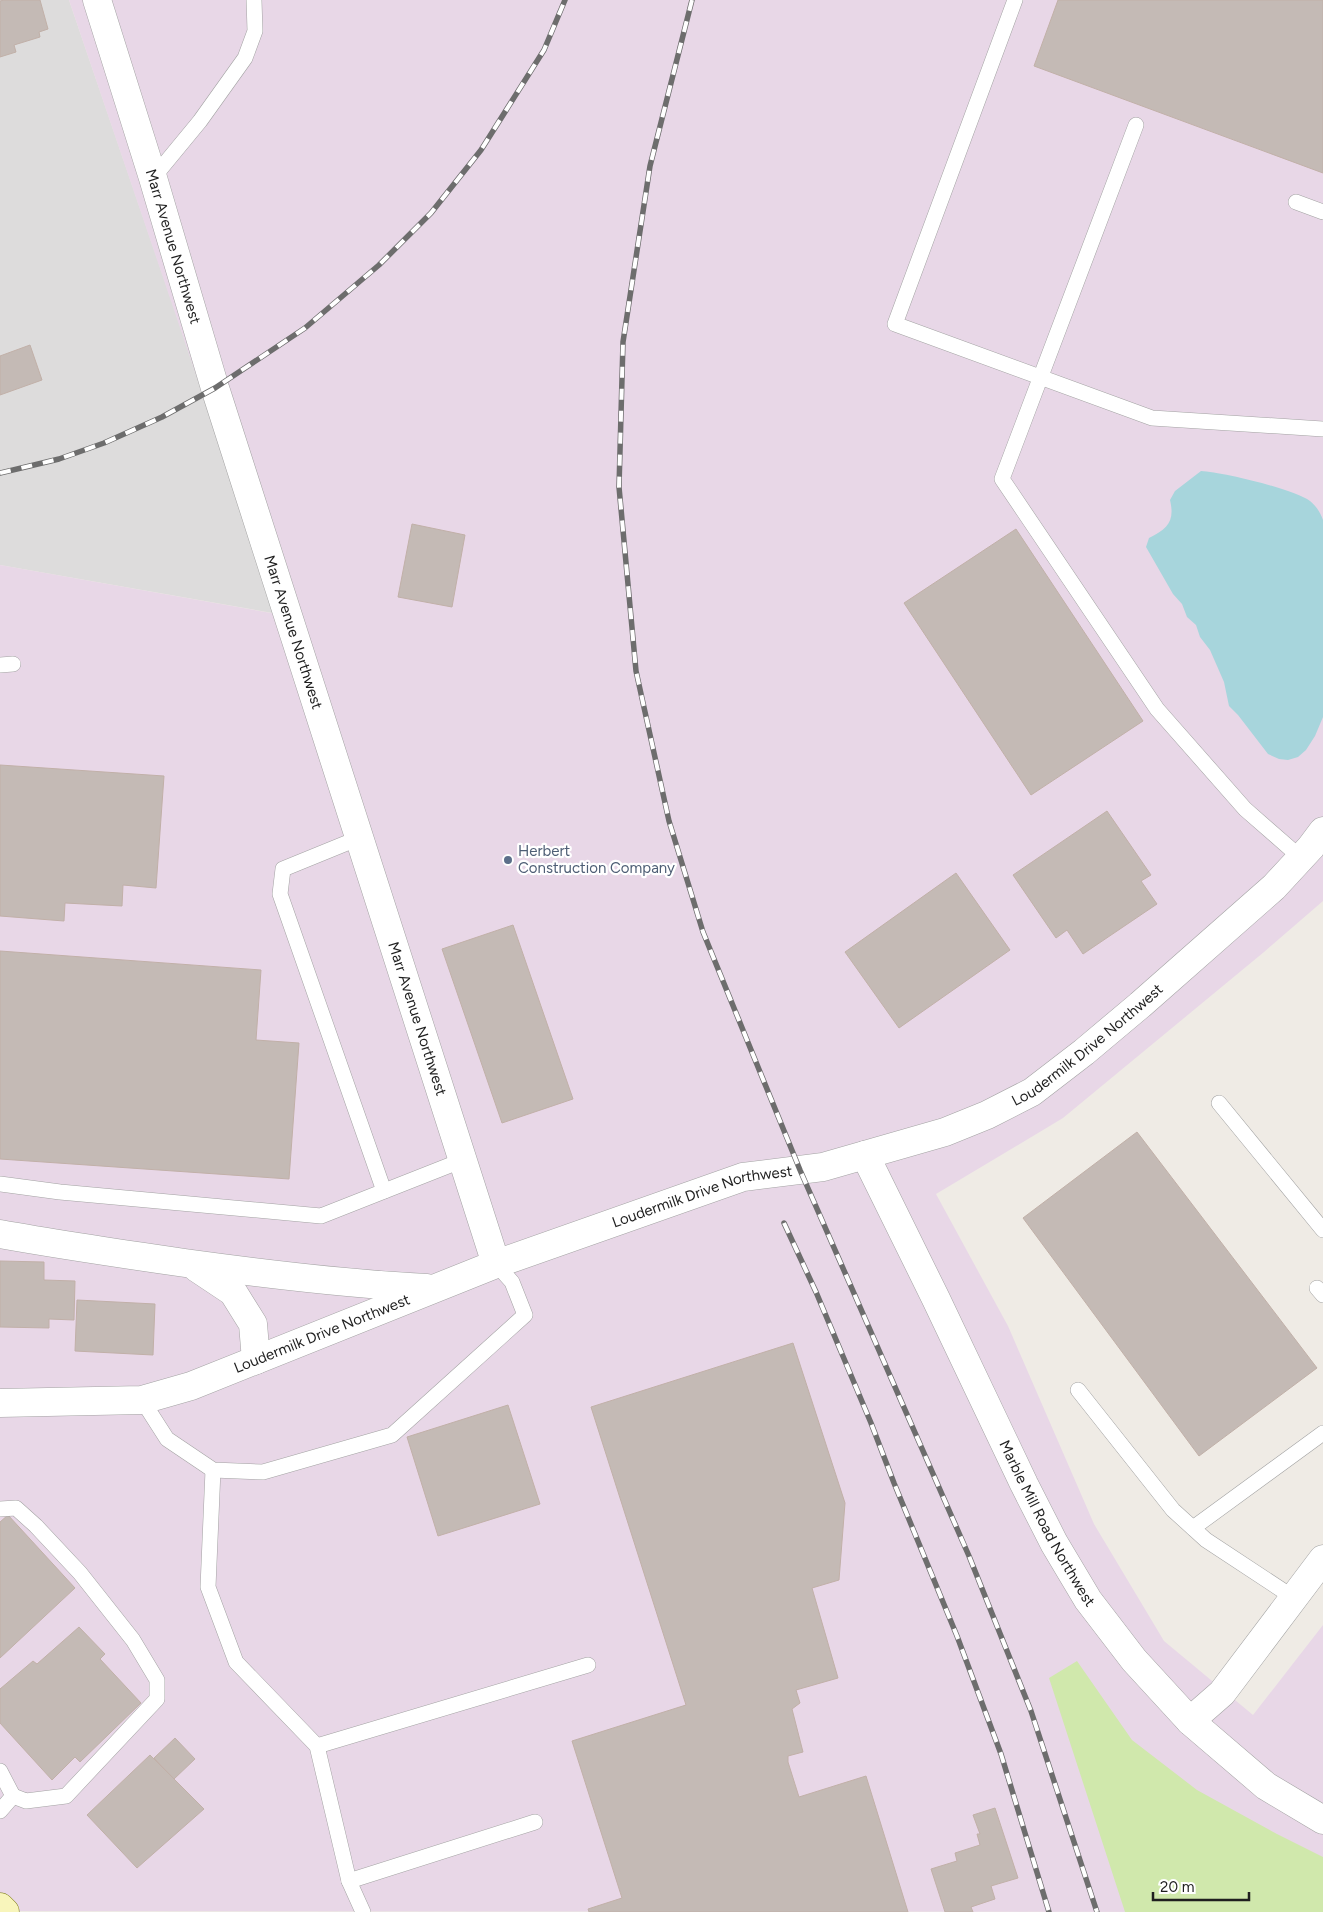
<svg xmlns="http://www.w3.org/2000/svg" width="1323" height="1912" font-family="Figtree,sans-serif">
<rect width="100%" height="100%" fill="#efebe5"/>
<polygon fill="#dddcdc" points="0,0 69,0 278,614 0,565"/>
<polygon fill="#e8d7e7" points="69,0 1323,0 1323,901 1264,952 1063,1118 936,1194 1008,1326 1094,1524 1164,1641 1253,1715 1323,1625 1323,1912 0,1911 0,565 277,614"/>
<polygon fill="#d0e8ac" points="1077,1661 1132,1740 1197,1790 1277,1834 1323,1857 1323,1912 1125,1912 1049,1678"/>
<path fill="#a7d5dc" d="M1201,471C1222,472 1294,489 1310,501C1317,507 1320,512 1323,520V717L1315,736L1306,750L1298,757L1288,760L1279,759L1268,754L1238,715L1229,706L1224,682L1210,650L1200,637L1196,625L1187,617L1182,604L1173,594L1146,547L1149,538C1168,529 1175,521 1170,500L1175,491Z"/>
<g fill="#c4bab5" stroke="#c1b0a8">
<polygon points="4,0 40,0 48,29 39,32 40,37 14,45 16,52 0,57 0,1"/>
<polygon points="1058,0 1323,0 1323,173 1034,66"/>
<polygon points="30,345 42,380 0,395 0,356"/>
<polygon points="412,524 465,535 452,607 398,597"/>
<polygon points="1016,529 1143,721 1031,795 904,603"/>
<polygon points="0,765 164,776 156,888 123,885 122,906 65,903 64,921 0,916"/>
<polygon points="1107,811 1151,875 1141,881 1157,904 1083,954 1067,930 1056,938 1013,875"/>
<polygon points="956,873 1010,950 899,1028 845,952"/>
<polygon points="513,925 573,1099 502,1123 442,949"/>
<polygon points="0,951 261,970 256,1040 299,1043 289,1179 0,1159"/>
<polygon points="1137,1132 1317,1368 1199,1456 1023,1218"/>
<polygon points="0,1261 44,1262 44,1280 75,1281 74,1320 49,1319 49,1328 0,1327"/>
<polygon points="77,1300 155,1304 153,1355 75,1351"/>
<polygon points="793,1343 845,1503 839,1580 812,1588 838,1678 796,1690 800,1703 792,1709 803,1752 788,1756 788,1762 799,1797 866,1776 908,1912 589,1912 588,1909 622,1898 572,1741 686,1705 591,1407"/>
<polygon points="508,1405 540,1504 438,1536 407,1437"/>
<polygon points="8,1515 75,1588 0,1658 0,1522"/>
<polygon points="79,1627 105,1654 100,1659 141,1703 80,1762 75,1757 52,1780 0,1723 0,1689 33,1661 37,1664"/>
<polygon points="175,1738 195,1759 174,1779 154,1758"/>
<polygon points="150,1755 204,1809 137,1868 87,1815"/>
<polygon points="995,1808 1018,1878 991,1886 995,1899 971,1907 973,1912 945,1912 931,1869 957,1861 955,1853 980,1845 977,1834 980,1834 973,1815"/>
</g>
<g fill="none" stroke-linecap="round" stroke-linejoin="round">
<g stroke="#a3a3a3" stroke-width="16">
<g id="lane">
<polyline points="1015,0 895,324 1152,418 1323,429"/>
<polyline points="1136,125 1002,479 1157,709 1245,809 1301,858"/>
<polyline points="153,178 200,121 245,58 255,31 254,0"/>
<polyline points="1296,202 1323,212"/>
<polyline points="0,665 13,664"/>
<polyline points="359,838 283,869 280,894 384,1191"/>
<polyline points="1219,1103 1323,1230"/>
<polyline points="0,1184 60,1192 321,1216 463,1160"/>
<polyline points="1317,1288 1323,1295"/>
<polyline points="1078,1390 1173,1510 1206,1540 1294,1598"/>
<polyline points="142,1400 167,1439 213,1470 263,1472 392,1435 525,1315 512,1282 496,1264"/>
<polyline points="213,1470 208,1587 236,1662 317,1746 349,1881 363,1912"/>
<polyline points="0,1509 16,1508 36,1526 80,1573 133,1640 157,1680 157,1699 66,1796 26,1801 13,1796"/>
<polyline points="1193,1528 1323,1433"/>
<polyline points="317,1746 588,1665"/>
<polyline points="0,1771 13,1796 0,1811"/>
<polyline points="349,1881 535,1822"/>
</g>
</g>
<g stroke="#a3a3a3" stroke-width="29">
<g id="street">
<path id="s1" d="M97,0L153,178L215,388L496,1264"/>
<path id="s2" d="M865,1155L936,1299L1024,1484L1054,1543L1088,1600L1134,1660L1190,1721L1266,1786L1323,1820"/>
<path d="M0,1234C61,1245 123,1254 185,1263C265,1274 346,1284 427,1288"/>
<polyline points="197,1268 233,1292 253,1324 256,1360"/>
<path id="s3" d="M0,1403L142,1400L191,1386L496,1264L743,1177L823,1167L945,1132L987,1115L1032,1092L1084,1052L1140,1005L1274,887L1311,847L1323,831"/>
<polyline points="1190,1721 1222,1693 1323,1559"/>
</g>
</g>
<g stroke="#737407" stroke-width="29">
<polyline id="secondary" points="0,1907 5,1912"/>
</g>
<use href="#lane" stroke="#fff" stroke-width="15"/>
<use href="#street" stroke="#fff" stroke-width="28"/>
<use href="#secondary" stroke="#f8f5bb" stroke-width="28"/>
<g stroke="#6d6d6d" stroke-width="5.5">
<g id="rail">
<polyline points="692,0 650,166 623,342 619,487 636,671 669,821 703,932 800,1170 969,1556 1031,1711 1097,1912"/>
<polyline points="0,473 59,459 104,443 162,417 215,388 305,328 379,265 431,213 481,150 544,50 565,0"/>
<polyline points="784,1223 816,1292 871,1423 894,1483 957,1636 1001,1754 1049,1912"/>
</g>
</g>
<use href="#rail" stroke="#fff" stroke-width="4" stroke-dasharray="11" stroke-linecap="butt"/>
</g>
<circle fill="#5c6f8a" stroke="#fff" stroke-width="2" cx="508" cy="860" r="5"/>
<g text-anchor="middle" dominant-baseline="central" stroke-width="4.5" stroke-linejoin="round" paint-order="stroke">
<g font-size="15" fill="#1f1f1f" stroke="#fff">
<text stroke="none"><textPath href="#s1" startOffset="258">Marr Avenue Northwest</textPath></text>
<text stroke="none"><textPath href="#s1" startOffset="662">Marr Avenue Northwest</textPath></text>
<text stroke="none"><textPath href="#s1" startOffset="1068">Marr Avenue Northwest</textPath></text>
<text stroke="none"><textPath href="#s3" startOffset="1159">Loudermilk Drive Northwest</textPath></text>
<text stroke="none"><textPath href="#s3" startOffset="739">Loudermilk Drive Northwest</textPath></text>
<text stroke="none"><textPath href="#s3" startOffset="334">Loudermilk Drive Northwest</textPath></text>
<text stroke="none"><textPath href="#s2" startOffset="411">Marble Mill Road Northwest</textPath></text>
</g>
<g font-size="15" fill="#4e5e75" stroke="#fff" text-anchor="start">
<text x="518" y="851">Herbert<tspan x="518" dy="17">Construction Company</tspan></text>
</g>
</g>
<path d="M1153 1892v8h96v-8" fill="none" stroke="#1f1f1f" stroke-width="2.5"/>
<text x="1160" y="1892" font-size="15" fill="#1f1f1f" stroke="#ffffff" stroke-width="4" paint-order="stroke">20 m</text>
</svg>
